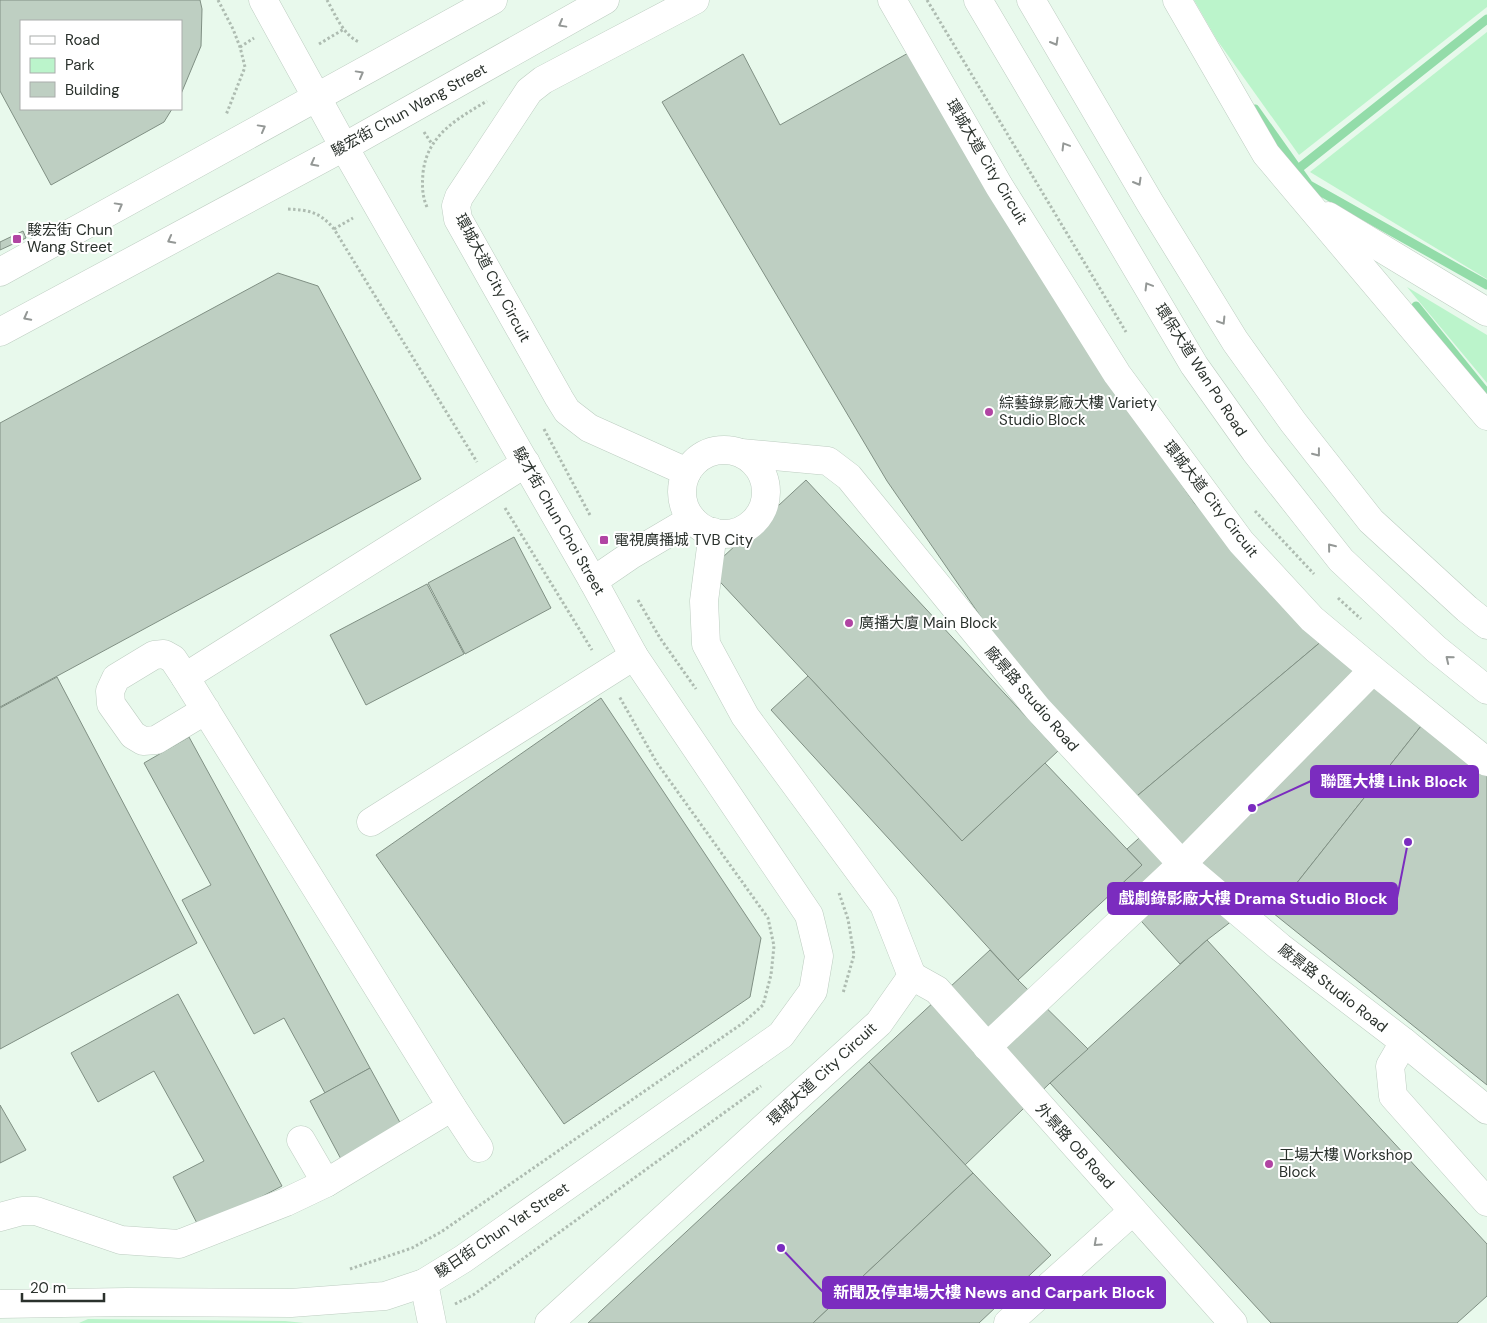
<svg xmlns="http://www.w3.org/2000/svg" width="1487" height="1323" font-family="'DM Sans','Noto Sans TC',sans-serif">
<rect width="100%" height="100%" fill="#e8f9ec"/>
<g fill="#bbf4cb">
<polygon points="1194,0 1487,0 1487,7 1299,155 1217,40"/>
<polygon points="1487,32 1487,279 1310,172"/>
<polygon points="1407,287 1487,335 1487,383"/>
<polygon points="88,1319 285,1321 304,1323 79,1323"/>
</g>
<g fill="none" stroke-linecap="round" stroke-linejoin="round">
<g stroke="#93dca9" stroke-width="9">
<polyline points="1255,109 1309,185 1487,285"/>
<polyline points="1298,169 1487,19"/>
<polyline points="1416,306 1487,394"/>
</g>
</g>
<g fill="#becfc2" stroke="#809084">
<polygon points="0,0 200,0 202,9 201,46 181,94 181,21 21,21 21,109 172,109 164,122 51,185 0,91"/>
<polygon points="910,52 1084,344 1195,504 1323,640 1137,796 1010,659 887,481 662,102 743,54 780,125"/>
<polygon points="23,231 26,238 0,250 0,242"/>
<polygon points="278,273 318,286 421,479 0,707 0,423"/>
<polygon points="806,480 1058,751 962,841 709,570"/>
<polygon points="514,537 551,608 465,654 428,583"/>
<polygon points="427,584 464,654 366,705 330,635"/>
<polygon points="1323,640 1425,721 1273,913 1258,901 1207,940 1180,964 1114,891 1142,865 1127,849 1159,820 1137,796"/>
<polygon points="808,676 962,841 1045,763 1142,865 1018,980 771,710"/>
<polygon points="57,677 197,943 0,1049 0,708"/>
<polygon points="601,698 761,938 750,997 564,1124 376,855"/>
<polygon points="1425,721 1487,771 1487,1085 1273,913"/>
<polygon points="189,737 370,1068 325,1093 284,1018 254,1034 182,900 211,885 144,763"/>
<polygon points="1207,940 1487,1244 1487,1296 1457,1323 1271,1323 1050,1083"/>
<polygon points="990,950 1018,980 1088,1049 1050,1083 965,1165 869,1062"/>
<polygon points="178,994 282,1186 200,1229 173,1177 204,1161 154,1071 98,1102 71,1053"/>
<polygon points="869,1062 973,1173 813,1323 588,1323"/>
<polygon points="370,1068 403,1128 342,1161 310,1101"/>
<polygon points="0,1105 26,1150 0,1163"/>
<polygon points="973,1173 1051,1255 979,1323 813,1323"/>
</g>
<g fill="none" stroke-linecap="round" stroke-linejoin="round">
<g stroke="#bdcdc1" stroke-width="29">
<g id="minor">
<polyline points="892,0 999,186 1117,374 1241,542 1312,619 1373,670 1487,762"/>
<polyline points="978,0 1194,365 1255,451 1341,560 1436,649 1487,690"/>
<polyline points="1031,0 1150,203 1235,341 1293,422 1371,521 1467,609 1487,625"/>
<polyline points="1177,0 1266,154 1487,416"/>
<polyline points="1328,216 1487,312"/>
<polyline points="0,272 493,0"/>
<polyline points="0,332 344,147 605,0"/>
<circle cx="724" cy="492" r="42"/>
<polyline points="741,453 828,461 849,477 1038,709 1182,864 1280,947 1404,1042 1487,1110"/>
<polyline points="687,472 589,428 567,411 559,398 458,219 456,206 459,197 529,91 543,80 695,0"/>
<polyline points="593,581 631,555 692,519"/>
<polyline points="185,677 526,463"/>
<polyline points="206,710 156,740 143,741 133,735 111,704 110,691 116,678 154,655 164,654 173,659 185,677 452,1107 479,1148"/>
<polyline points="371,822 634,656"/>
<polyline points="912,976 937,990 1233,1323"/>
<polyline points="1404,1042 1390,1066 1393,1096 1487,1202"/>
<polyline points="987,1047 1182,864 1373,670"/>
<polyline points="301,1140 326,1183"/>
<polyline points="0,1217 22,1211 36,1211 121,1240 179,1244 286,1202 326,1183 452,1107"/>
<polyline points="424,1283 432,1323"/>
<polyline points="0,1304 127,1302 291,1303 385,1296 424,1283 463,1259 781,1035 813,991 819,956 809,915 634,656 593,581 344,147 263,0"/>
<polyline points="549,1323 879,1023 912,976 884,905 745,716 706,644 704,601 713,532"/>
<polyline points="1008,1323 1133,1211"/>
</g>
</g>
<g stroke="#aebcb1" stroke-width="3" stroke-dasharray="2.5 2.5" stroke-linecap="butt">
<polyline points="218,0 233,29 240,47 245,67 226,115"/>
<path d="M327,0C335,14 343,35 359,42"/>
<polyline points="927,0 1126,332"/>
<polyline points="319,44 344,29"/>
<polyline points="240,47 254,38"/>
<polyline points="424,132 432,144"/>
<path d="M427,207C422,196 422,185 423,173C427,135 457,119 487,101"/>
<path d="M288,209C309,210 320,212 334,229L477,462"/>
<polyline points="334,229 353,218"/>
<polyline points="544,429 591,517"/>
<polyline points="505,508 592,650"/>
<polyline points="1255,511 1314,574"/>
<polyline points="1338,598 1361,619"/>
<polyline points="638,600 660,638 696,689"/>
<polyline points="839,893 848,919 854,955 843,993"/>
<polyline points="350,1269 412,1248 441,1232 743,1023 763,1005 771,975 774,946 768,918 657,763 619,696"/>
<polyline points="455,1304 473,1295 761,1086"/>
</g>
<use href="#minor" stroke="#fff" stroke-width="28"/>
</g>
<defs><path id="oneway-chevron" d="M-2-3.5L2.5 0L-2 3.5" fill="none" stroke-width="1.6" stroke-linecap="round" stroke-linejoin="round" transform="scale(1.25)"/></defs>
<g stroke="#949896">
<use href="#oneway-chevron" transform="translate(562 24) rotate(151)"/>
<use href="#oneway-chevron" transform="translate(1055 42) rotate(60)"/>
<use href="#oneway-chevron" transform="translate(360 74) rotate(-29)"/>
<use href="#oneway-chevron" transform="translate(262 128) rotate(-29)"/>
<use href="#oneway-chevron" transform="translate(1065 146) rotate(-121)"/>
<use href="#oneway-chevron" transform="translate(314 163) rotate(152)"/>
<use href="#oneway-chevron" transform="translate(1138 182) rotate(60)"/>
<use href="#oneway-chevron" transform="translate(119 206) rotate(-29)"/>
<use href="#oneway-chevron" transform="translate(171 240) rotate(152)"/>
<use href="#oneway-chevron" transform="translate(1148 286) rotate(-121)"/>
<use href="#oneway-chevron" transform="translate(27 317) rotate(152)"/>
<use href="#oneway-chevron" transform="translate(1222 321) rotate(58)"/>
<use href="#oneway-chevron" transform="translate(1317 453) rotate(52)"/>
<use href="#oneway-chevron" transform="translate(1331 547) rotate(-129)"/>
<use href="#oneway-chevron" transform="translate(1449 659) rotate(-141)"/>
<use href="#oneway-chevron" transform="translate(1097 1243) rotate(138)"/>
</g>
<g fill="#b144a3" stroke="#fff" stroke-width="2">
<rect x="12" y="234" width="10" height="10" rx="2.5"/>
<circle cx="989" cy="412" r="5"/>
<rect x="599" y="535" width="10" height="10" rx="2.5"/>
<circle cx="849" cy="623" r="5"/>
<circle cx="1269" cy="1164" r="5"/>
</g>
<g text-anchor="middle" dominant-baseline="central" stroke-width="4" stroke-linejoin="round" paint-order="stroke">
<g font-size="15" fill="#2a312c" stroke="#fff">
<text transform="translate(409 110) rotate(-29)">駿宏街 Chun Wang Street</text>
<text transform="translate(987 162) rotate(59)">環城大道 City Circuit</text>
<text transform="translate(493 278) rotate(62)">環城大道 City Circuit</text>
<text transform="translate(1201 370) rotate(57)">環保大道 Wan Po Road</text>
<text transform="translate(1211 499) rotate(52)">環城大道 City Circuit</text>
<text transform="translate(559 521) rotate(60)">駿才街 Chun Choi Street</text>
<text transform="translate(1032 699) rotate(49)">廠景路 Studio Road</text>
<text transform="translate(1333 988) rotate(38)">廠景路 Studio Road</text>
<text transform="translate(822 1074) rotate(-43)">環城大道 City Circuit</text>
<text transform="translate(1075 1146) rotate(48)">外景路 OB Road</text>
<text transform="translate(502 1230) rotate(-34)">駿日街 Chun Yat Street</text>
</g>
<g font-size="15" fill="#2a312c" stroke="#fff" text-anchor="start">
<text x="27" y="230">駿宏街 Chun<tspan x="27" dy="17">Wang Street</tspan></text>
<text x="999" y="403">綜藝錄影廠大樓 Variety<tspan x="999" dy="17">Studio Block</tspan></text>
<text x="614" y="540">電視廣播城 TVB City</text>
<text x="859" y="623">廣播大廈 Main Block</text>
<text x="1279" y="1155">工場大樓 Workshop<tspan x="1279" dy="17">Block</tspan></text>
</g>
</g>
<path fill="none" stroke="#7b2cbf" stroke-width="2" d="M1252 808L1311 781M1408 842L1397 898M781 1248L823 1292"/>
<g fill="#7b2cbf" stroke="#fff" stroke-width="2">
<circle cx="1252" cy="808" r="5"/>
<circle cx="1408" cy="842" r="5"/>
<circle cx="781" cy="1248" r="5"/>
</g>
<g fill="#7b2cbf" stroke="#7b2cbf" stroke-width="2">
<rect x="1311" y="766" width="167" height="31" rx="5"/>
<rect x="1108" y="883" width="289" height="31" rx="5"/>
<rect x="823" y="1277" width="342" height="31" rx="5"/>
</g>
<g font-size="16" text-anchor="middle" font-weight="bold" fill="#fff">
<text x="1394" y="787">聯匯大樓 Link Block</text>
<text x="1253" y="904">戲劇錄影廠大樓 Drama Studio Block</text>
<text x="994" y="1298">新聞及停車場大樓 News and Carpark Block</text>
</g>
<rect x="20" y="20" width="162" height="90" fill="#ffffff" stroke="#aaadab"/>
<rect x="30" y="36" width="25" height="8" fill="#ffffff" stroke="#aaadab"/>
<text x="65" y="45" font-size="15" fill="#2a312c">Road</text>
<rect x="30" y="58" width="25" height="15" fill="#bbf4cb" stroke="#aaadab"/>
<text x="65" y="70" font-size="15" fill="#2a312c">Park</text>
<rect x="30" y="82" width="25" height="15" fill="#becfc2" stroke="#aaadab"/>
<text x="65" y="95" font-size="15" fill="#2a312c">Building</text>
<path d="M22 1293v8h82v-8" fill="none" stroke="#2a312c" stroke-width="2.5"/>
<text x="30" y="1293" font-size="15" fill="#2a312c" stroke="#ffffff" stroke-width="4" paint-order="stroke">20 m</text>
</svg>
